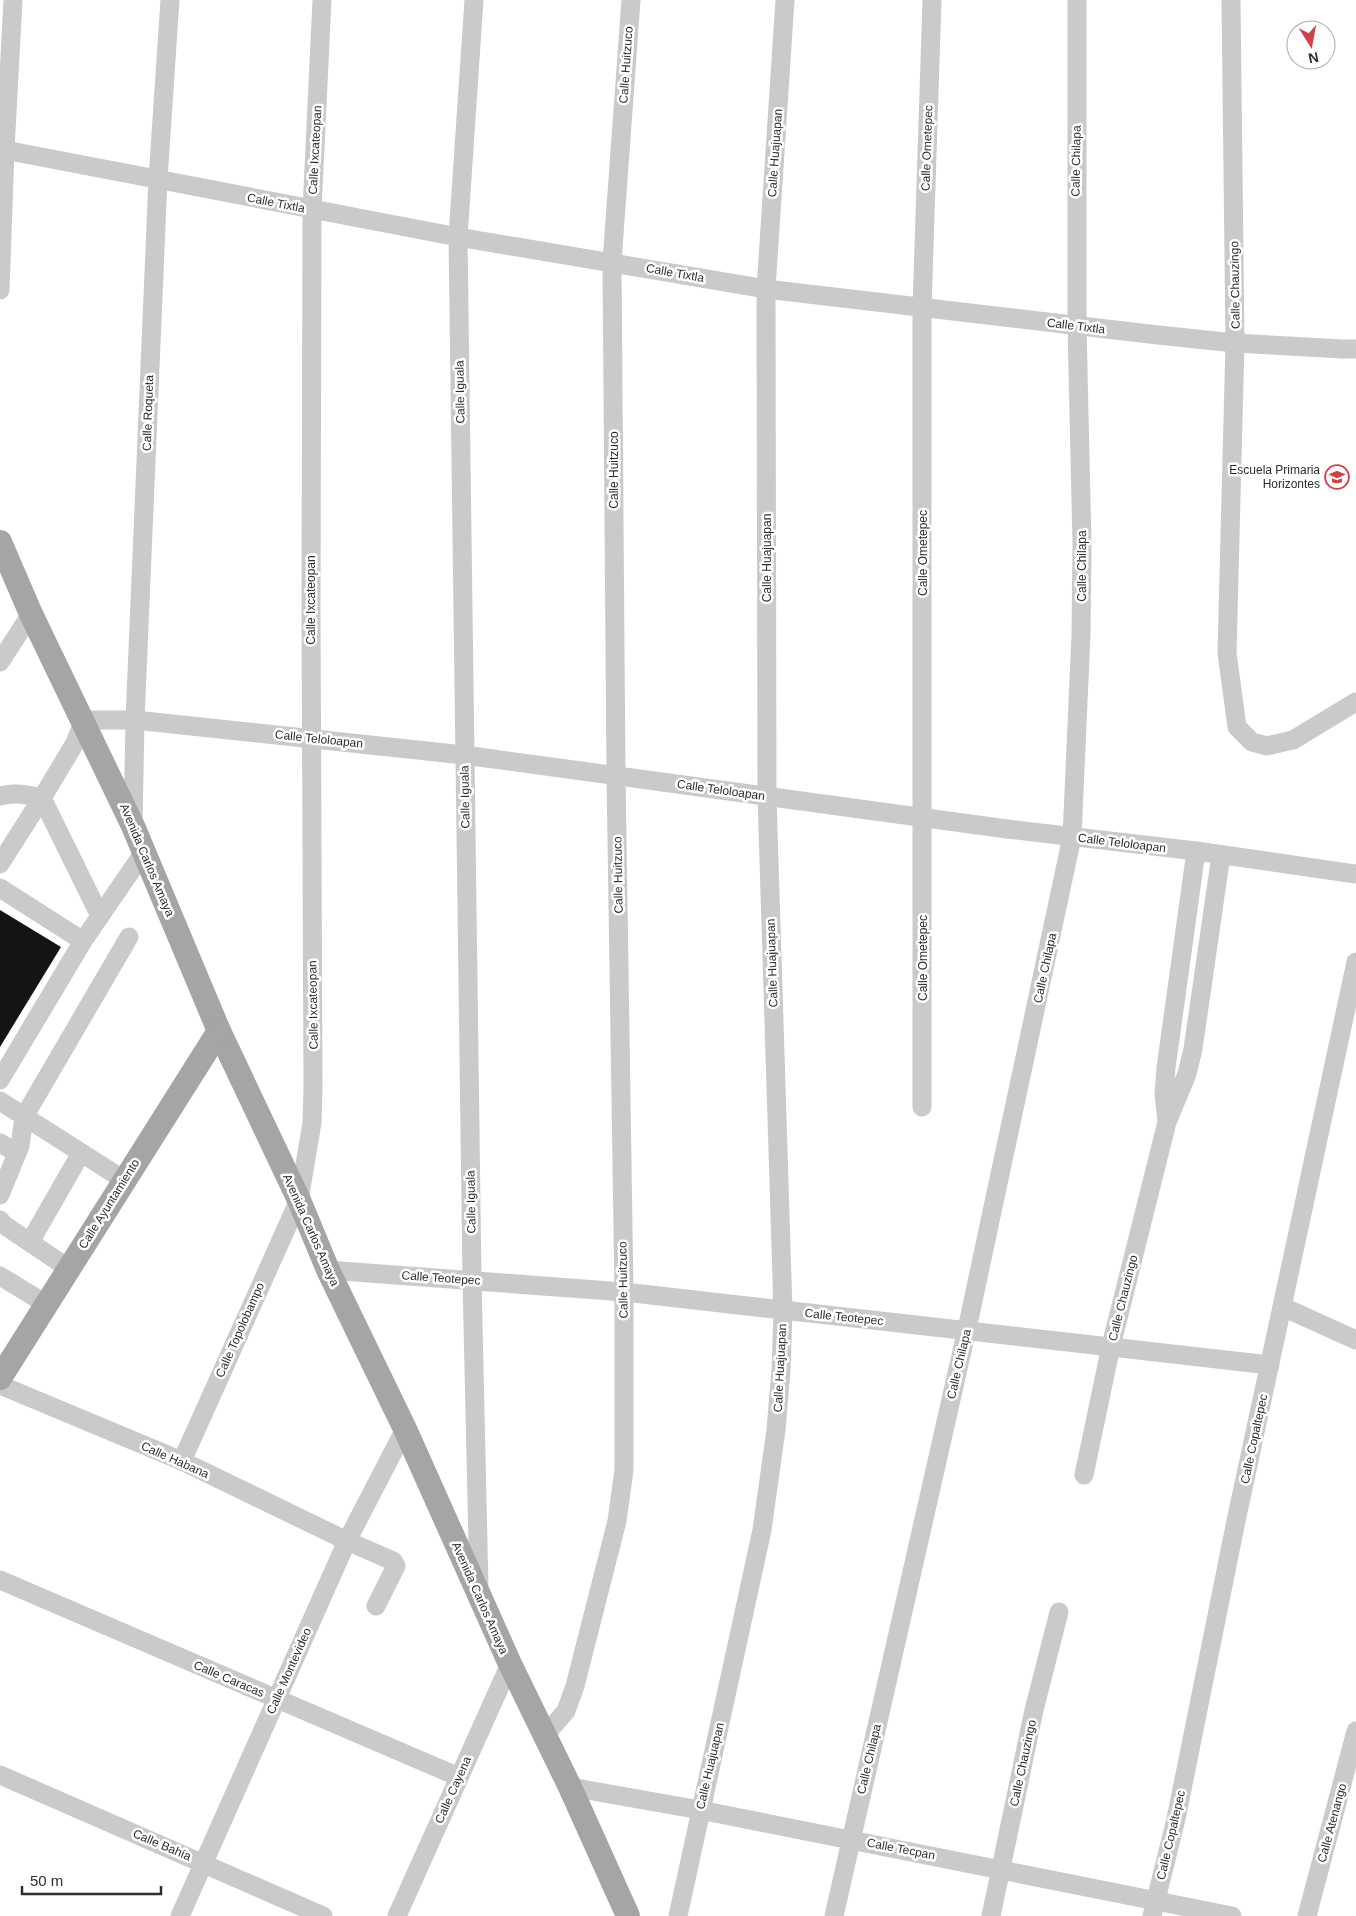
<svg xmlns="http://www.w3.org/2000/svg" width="1356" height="1916" font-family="Arial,sans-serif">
<rect width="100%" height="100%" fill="#fff"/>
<polygon fill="#141414" points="0,910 61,947 0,1047"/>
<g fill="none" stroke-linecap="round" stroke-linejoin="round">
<g stroke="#cacaca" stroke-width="19">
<polyline points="474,0 458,237 472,1280 479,1588"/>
<polyline points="1231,0 1235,343 1227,653 1237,727 1252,742 1267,746 1293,740 1356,702"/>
<polyline points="0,149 458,237 766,289 1158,335 1235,343 1343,349 1356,349"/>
<polyline points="0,290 5,150 13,0"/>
<polyline points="0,662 31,614"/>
<path d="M0,796C15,792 28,795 42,798L75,743L84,720H135L464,755L1007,829L1196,851L1356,874"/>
<polyline points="133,825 135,720 158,179 170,0"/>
<polyline points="0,864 42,798 100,916"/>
<polyline points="0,888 83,941"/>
<polyline points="0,1080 83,941 144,852"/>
<polyline points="0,1101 124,1180"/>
<polyline points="922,1107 922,308 932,0"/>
<polyline points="1167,1121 1164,1094 1166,1068 1196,851"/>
<polyline points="0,1143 17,1153"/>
<polyline points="0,1195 20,1146 24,1117 129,937"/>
<polyline points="0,1220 4,1225 68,1268"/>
<polyline points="30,1242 81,1153"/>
<polyline points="328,1270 624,1292 1270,1365"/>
<polyline points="0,1276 46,1304"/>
<polyline points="1283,1307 1356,1340"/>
<polyline points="0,1385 182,1461 347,1541 393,1561 396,1566 376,1606"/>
<polyline points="182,1461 299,1200 312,1123 313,1088 311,611 312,210 322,0"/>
<polyline points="1084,1475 1111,1346 1167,1122 1187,1074 1193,1049 1221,855"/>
<polyline points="0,1580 459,1777"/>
<polyline points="545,1735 566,1711 575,1686 617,1521 624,1470 624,1292 616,775 612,262 631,0"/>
<polyline points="0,1775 323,1916"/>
<polyline points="570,1787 700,1810 1232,1916"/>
<polyline points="180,1916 347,1541 405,1429"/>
<polyline points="397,1916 510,1664"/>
<polyline points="678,1916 762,1530 776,1430 781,1370 783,1311 767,797 766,289 785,0"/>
<polyline points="834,1916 967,1329 1072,837 1081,635 1082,544 1077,326 1077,0"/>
<polyline points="991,1916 1034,1710 1059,1612"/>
<polyline points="1152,1916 1176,1819 1236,1521 1356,962"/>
<polyline points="1307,1916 1356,1731"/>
</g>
<g stroke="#a5a5a5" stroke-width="24">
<polyline points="0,542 31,614 133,826 219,1031 299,1200 328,1270 405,1429 510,1664 570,1787 628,1916"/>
<polyline points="0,1378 219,1031"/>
</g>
</g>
<defs>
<g id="school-ring" transform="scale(1.25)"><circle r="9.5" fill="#fff" stroke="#d34148" stroke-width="1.5"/><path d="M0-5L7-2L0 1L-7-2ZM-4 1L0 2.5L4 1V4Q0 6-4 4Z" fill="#d34148"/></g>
</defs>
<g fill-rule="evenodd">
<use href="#school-ring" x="1337" y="477"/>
</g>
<g text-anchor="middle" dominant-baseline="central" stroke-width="5" stroke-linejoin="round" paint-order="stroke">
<g font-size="12" fill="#2d2d2d" stroke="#fff">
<text transform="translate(626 65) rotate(-86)">Calle Huitzuco</text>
<text transform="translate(927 148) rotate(-88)">Calle Ometepec</text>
<text transform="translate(315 150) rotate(-87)">Calle Ixcateopan</text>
<text transform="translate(775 153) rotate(-86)">Calle Huajuapan</text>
<text transform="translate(1076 161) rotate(-89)">Calle Chilapa</text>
<text transform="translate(276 203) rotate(11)">Calle Tixtla</text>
<text transform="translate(675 273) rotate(10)">Calle Tixtla</text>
<text transform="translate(1235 285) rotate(-91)">Calle Chauzingo</text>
<text transform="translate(1076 326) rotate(7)">Calle Tixtla</text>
<text transform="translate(460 392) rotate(-91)">Calle Iguala</text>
<text transform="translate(148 413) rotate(-88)">Calle Roqueta</text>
<text transform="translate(614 470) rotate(-90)">Calle Huitzuco</text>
<text transform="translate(923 553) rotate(-90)">Calle Ometepec</text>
<text transform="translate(767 558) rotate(-90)">Calle Huajuapan</text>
<text transform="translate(1082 566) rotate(-90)">Calle Chilapa</text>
<text transform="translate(311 600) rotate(-90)">Calle Ixcateopan</text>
<text transform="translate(319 739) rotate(6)">Calle Teloloapan</text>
<text transform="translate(721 790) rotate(8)">Calle Teloloapan</text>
<text transform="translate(465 797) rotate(-91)">Calle Iguala</text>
<text transform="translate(1122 843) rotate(7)">Calle Teloloapan</text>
<text transform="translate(147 860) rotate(67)">Avenida Carlos Amaya</text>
<text transform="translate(618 875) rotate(-91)">Calle Huitzuco</text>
<text transform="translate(923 958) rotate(-90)">Calle Ometepec</text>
<text transform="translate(772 963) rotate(-92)">Calle Huajuapan</text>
<text transform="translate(1045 968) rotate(-78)">Calle Chilapa</text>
<text transform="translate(313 1005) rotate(-91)">Calle Ixcateopan</text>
<text transform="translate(471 1202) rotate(-91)">Calle Iguala</text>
<text transform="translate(109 1204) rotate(-58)">Calle Ayuntamiento</text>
<text transform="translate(311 1230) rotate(66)">Avenida Carlos Amaya</text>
<text transform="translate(441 1278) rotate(4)">Calle Teotepec</text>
<text transform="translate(623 1280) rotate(-91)">Calle Huitzuco</text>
<text transform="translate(1123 1298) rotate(-76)">Calle Chauzingo</text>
<text transform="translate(844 1317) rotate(6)">Calle Teotepec</text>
<text transform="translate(240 1330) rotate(-66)">Calle Topolobampo</text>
<text transform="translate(959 1364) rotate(-77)">Calle Chilapa</text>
<text transform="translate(780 1368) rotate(-87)">Calle Huajuapan</text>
<text transform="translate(1254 1439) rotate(-78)">Calle Copaltepec</text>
<text transform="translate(175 1460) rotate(24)">Calle Habana</text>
<text transform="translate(480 1598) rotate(66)">Avenida Carlos Amaya</text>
<text transform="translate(289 1671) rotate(-66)">Calle Montevideo</text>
<text transform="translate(229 1679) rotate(23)">Calle Caracas</text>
<text transform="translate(869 1759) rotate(-77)">Calle Chilapa</text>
<text transform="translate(1023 1763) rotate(-78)">Calle Chauzingo</text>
<text transform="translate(710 1766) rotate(-77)">Calle Huajuapan</text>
<text transform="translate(453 1790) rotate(-66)">Calle Cayena</text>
<text transform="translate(1332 1823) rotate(-75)">Calle Atenango</text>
<text transform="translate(1171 1835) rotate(-77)">Calle Copaltepec</text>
<text transform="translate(162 1845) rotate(23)">Calle Bahía</text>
<text transform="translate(901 1849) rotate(11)">Calle Tecpan</text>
</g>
<g font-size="12" fill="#2d2d2d" stroke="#fff" text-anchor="end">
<text x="1320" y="470">Escuela Primaria<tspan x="1320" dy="14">Horizontes</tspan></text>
</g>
</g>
<g transform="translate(1311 45) rotate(169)"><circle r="24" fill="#ffffff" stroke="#ababab"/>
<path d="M0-4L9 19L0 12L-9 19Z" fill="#d34148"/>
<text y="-8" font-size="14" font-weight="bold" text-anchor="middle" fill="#2d2d2d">N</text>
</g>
<path d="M22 1886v8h139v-8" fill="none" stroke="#2d2d2d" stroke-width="2.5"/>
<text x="30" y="1886" font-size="15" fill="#2d2d2d" stroke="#ffffff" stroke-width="4" paint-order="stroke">50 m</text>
</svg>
